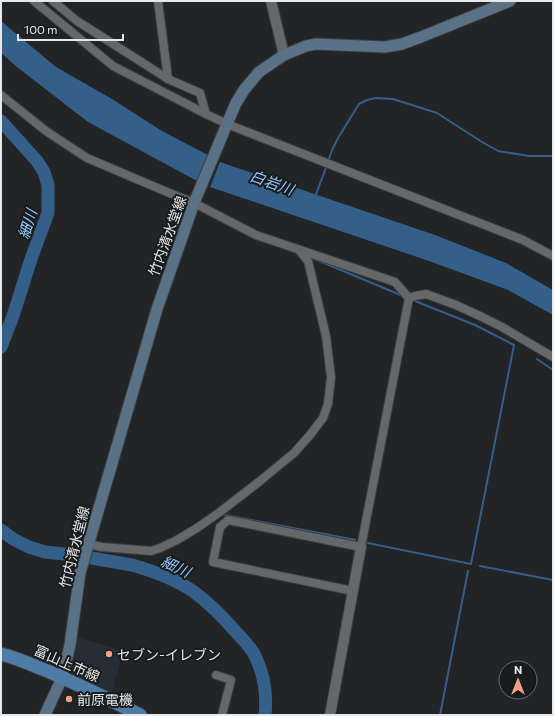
<svg xmlns="http://www.w3.org/2000/svg" width="554" height="716" font-family="Commissioner,'Noto Sans JP',sans-serif">
<rect width="100%" height="100%" fill="#222426"/>
<polygon fill="#272d34" points="78,637 123,651 112,693 72,674 69,666 75,638"/>
<g fill="#335f89">
<polygon points="1,21 56,67 112,99 162,131 208,155 197,181 88,122 17,67 1,53"/>
<polygon points="220,162 435,235 506,263 553,290 553,315 508,290 429,261 210,187"/>
<polygon points="226,514 356,539 356,542 224,516"/>
</g>
<g fill="none" stroke-linecap="round" stroke-linejoin="round">
<g stroke="#335f89" stroke-width="2">
<polyline points="328,161 333,148 338,138 359,104 367,100 376,98 393,99 437,113 482,142 498,151 529,156 553,156"/>
<polyline points="315,197 327,165"/>
<polyline points="312,258 403,296"/>
<polyline points="537,359 553,370"/>
<polyline points="368,543 471,564 514,345 475,325 415,301"/>
<polyline points="480,566 553,580"/>
<polyline points="440,715 468,571"/>
</g>
<g stroke="#335f89" stroke-width="13">
<polyline points="1,121 37,161 44,172 48,185 48,213 31,259 13,316 1,347"/>
<path d="M1,530L13,539L29,547L45,552L74,555L132,565C153,571 176,579 194,592C209,603 223,617 236,632C243,640 252,648 256,658C265,677 267,695 265,715"/>
</g>
<g stroke="#3c3e3f" stroke-width="10">
<g id="minor">
<polyline points="34,1 113,66 206,114"/>
<polyline points="53,1 77,21 96,33 168,79 200,93 206,114 227,124 523,240 553,256"/>
<polyline points="158,1 168,79"/>
<polyline points="1,95 46,131 87,158 167,192 194,203 256,235 395,282 409,298"/>
<polyline points="409,298 415,296 426,294 456,305 482,317 502,327 553,357"/>
<polyline points="88,544 102,547 151,551 160,548 177,540 197,528 220,512 260,481 294,453 310,435 323,418 328,404 331,377 326,336 308,261 299,250"/>
<polyline points="353,591 213,562 220,527 228,520 361,547 409,298"/>
<polyline points="216,675 231,680 222,715"/>
</g>
</g>
<g stroke="#3c3e3f" stroke-width="12">
<g id="tertiary">
<polyline points="271,1 284,55"/>
<polyline points="330,715 361,547"/>
</g>
</g>
<g stroke="#3c3e3f" stroke-width="13">
<polyline id="secondary" points="45,715 62,678 70,645 80,573 157,309 194,203 227,124 236,103 244,90 259,72 284,55 306,46 316,44 385,47 402,44 421,37 510,1"/>
</g>
<g stroke="#3c3e3f" stroke-width="15">
<path id="primary" d="M1,654C18,658 34,666 50,672C81,686 111,700 140,715"/>
</g>
<use href="#minor" stroke="#656769" stroke-width="8"/>
<use href="#tertiary" stroke="#656769" stroke-width="10"/>
<use href="#secondary" stroke="#5a7288" stroke-width="11"/>
<use href="#primary" stroke="#4f7ca7" stroke-width="13"/>
</g>
<g fill="#f39f83" stroke="#191b1d" stroke-width="1.5">
<circle cx="109" cy="654" r="4"/>
<circle cx="69" cy="699" r="4"/>
</g>
<g text-anchor="middle" dominant-baseline="central" stroke-width="4" stroke-linejoin="round" paint-order="stroke">
<g font-size="14" fill="#e7e8ea" stroke="#191b1d">
<text transform="translate(167 236) rotate(-70)">竹内清水堂線</text>
<text transform="translate(74 547) rotate(-76)">竹内清水堂線</text>
<text transform="translate(67 663) rotate(24)">富山上市線</text>
</g>
<g font-size="14" fill="#e7e8ea" stroke="#191b1d" text-anchor="start">
<text x="117" y="654">セブン-イレブン</text>
<text x="77" y="699">前原電機</text>
</g>
<g font-size="15" font-style="italic" fill="#93c6fa" stroke="#191b1d">
<text transform="translate(272 182) rotate(20)">白岩川</text>
<text transform="translate(27 224) rotate(-73)">細川</text>
<text transform="translate(176 566) rotate(25)">細川</text>
</g>
</g>
<rect width="554" height="716" fill="none" stroke="#e7e8ea" stroke-width="4"/>
<g transform="translate(518 680)"><circle r="19" fill="#191b1d" stroke="#6b6d6f"/>
<path d="M0-3L7 15L0 10L-7 15Z" fill="#f39f83"/>
<text y="-6" font-size="11" font-weight="bold" text-anchor="middle" fill="#e7e8ea">N</text>
</g>
<path d="M18 34v6h105v-6" fill="none" stroke="#e7e8ea" stroke-width="2"/>
<text x="24" y="34" font-size="12" fill="#e7e8ea" stroke="#191b1d" stroke-width="3" paint-order="stroke">100 m</text>
</svg>
